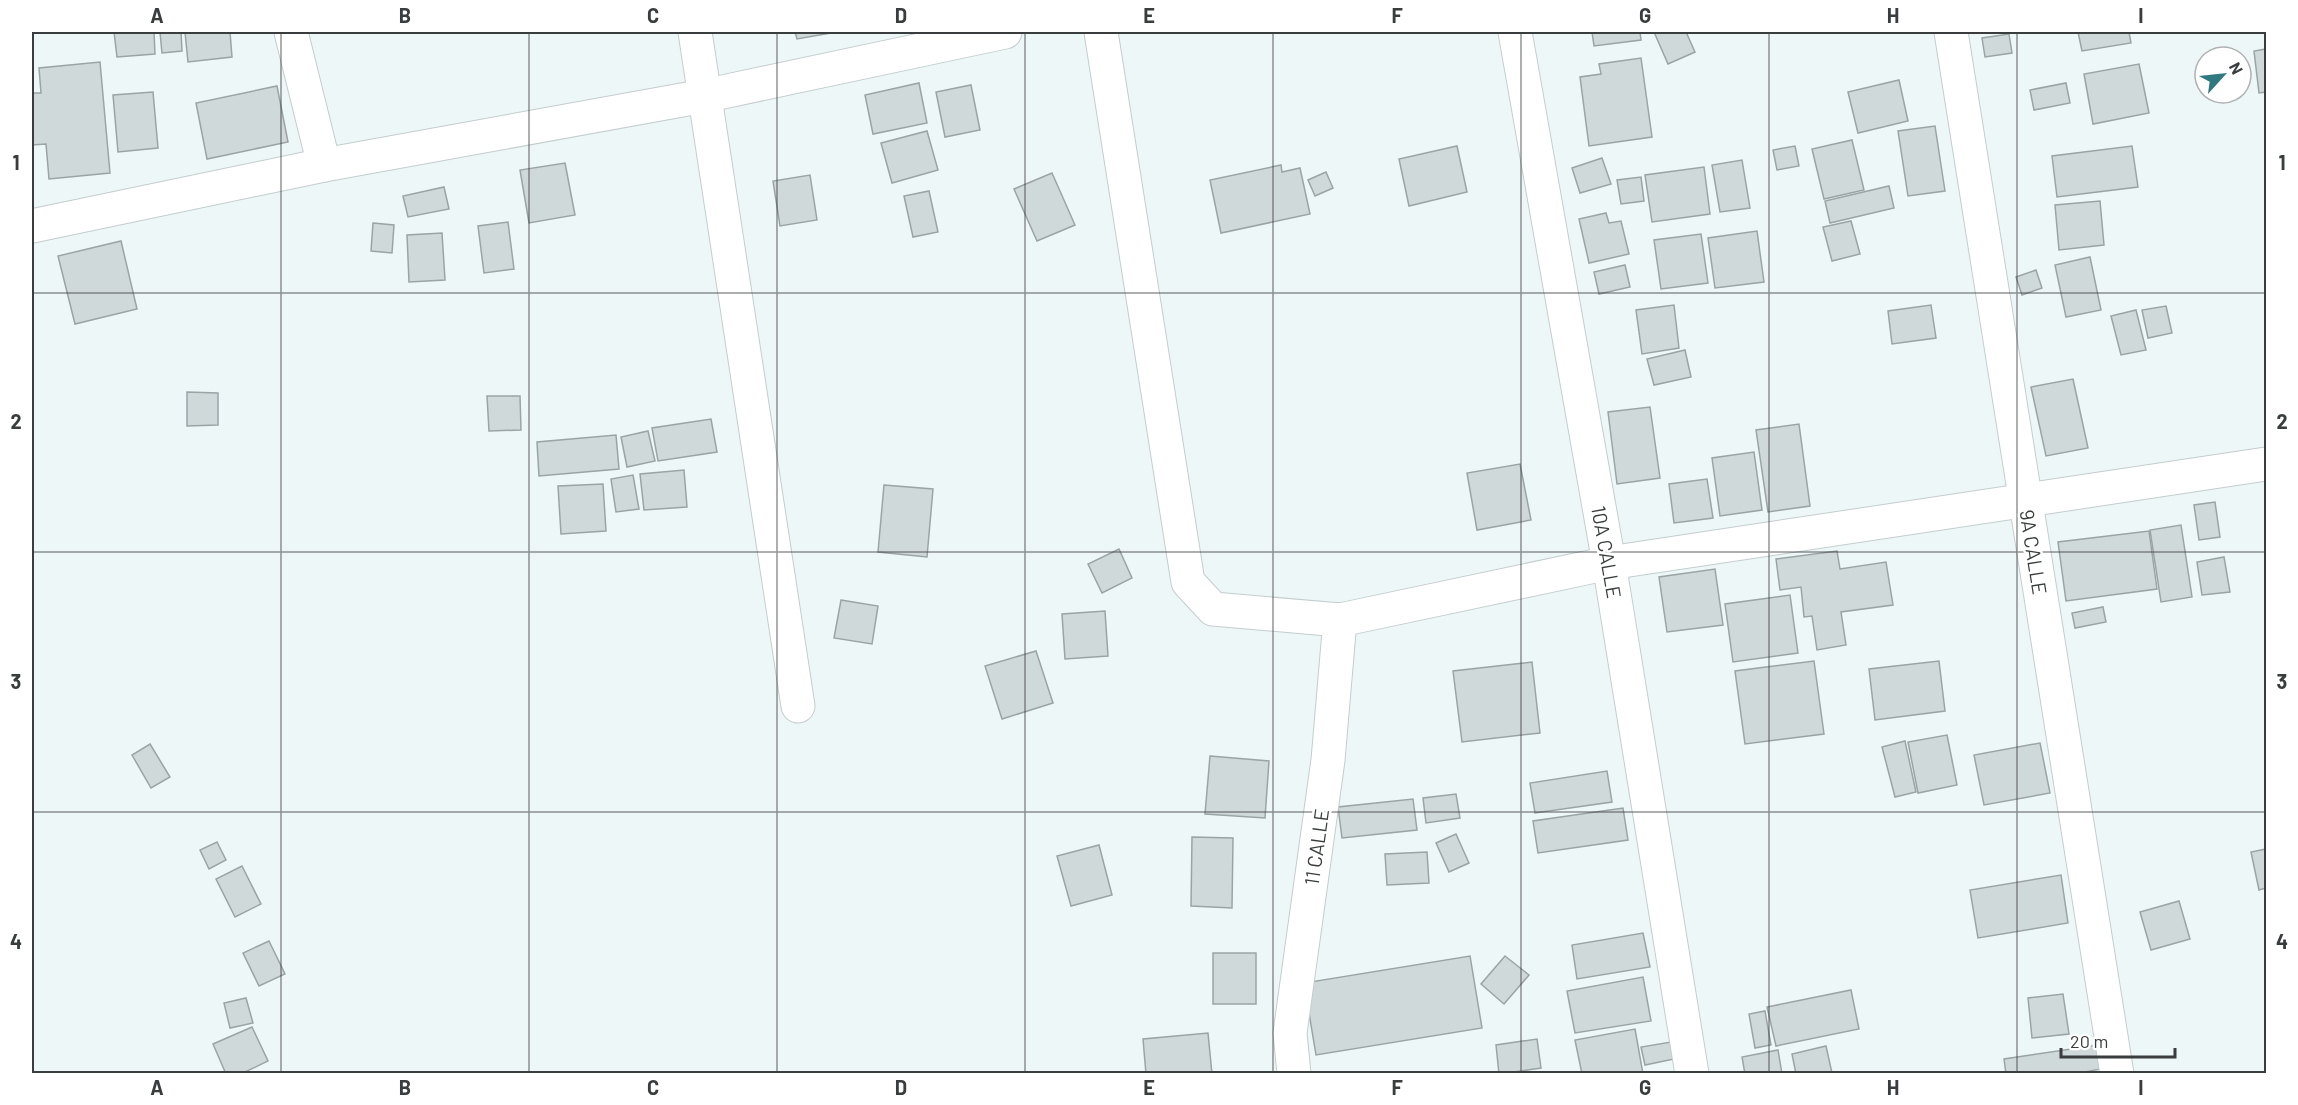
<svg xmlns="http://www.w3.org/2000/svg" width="2298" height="1105" font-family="Barlow,sans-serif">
<rect width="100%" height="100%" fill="#eef7f8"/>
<g fill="#cfd9da" stroke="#9ba4a5" stroke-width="1.5">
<polygon points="114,32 154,32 155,54 117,57"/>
<polygon points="160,32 181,32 182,51 162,53"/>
<polygon points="185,32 230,32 232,57 188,62"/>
<polygon points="795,32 830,32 831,33 797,39"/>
<polygon points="1592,32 1640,32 1641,40 1594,46"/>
<polygon points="1654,32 1686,32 1695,52 1668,64"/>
<polygon points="2078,32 2129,32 2131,43 2082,51"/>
<polygon points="2009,34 2012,53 1985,57 1982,38"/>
<polygon points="2266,49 2266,92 2259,93 2254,51"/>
<polygon points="1641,58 1652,137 1589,146 1580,77 1601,74 1599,64"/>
<polygon points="100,62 110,173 49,179 46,144 32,145 32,93 41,93 39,68"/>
<polygon points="2139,64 2149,113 2093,124 2084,74"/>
<polygon points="1899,80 1908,121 1858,133 1848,92"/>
<polygon points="919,83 927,123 873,134 865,95"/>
<polygon points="2066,83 2070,103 2034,110 2030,90"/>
<polygon points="971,85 980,130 945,137 936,92"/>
<polygon points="277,86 288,142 207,159 196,103"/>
<polygon points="153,92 158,148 118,152 113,95"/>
<polygon points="1935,126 1945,191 1908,196 1898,131"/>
<polygon points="927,131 938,170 892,183 881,143"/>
<polygon points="1852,140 1864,190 1824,199 1812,149"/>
<polygon points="1457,146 1467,192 1409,206 1399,159"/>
<polygon points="1795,146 1799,166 1777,170 1773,150"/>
<polygon points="2132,146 2138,187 2057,197 2052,156"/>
<polygon points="1602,158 1611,184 1580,193 1572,168"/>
<polygon points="1742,160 1750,208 1720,212 1712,165"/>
<polygon points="565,163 575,215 529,223 520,170"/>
<polygon points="1281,165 1282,172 1300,168 1310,214 1221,233 1210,180"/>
<polygon points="1704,167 1710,214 1652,222 1645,175"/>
<polygon points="1326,172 1333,188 1315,196 1308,180"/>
<polygon points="1052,173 1075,225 1037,241 1014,189"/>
<polygon points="810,175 817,220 780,226 773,181"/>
<polygon points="1641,177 1644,201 1621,204 1617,180"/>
<polygon points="1889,186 1894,208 1830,223 1825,201"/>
<polygon points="444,187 449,209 408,217 403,196"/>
<polygon points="929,191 938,232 913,237 904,196"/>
<polygon points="2100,201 2104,245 2059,250 2055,205"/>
<polygon points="1606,213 1609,223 1621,221 1629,254 1589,263 1579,219"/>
<polygon points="1851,221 1860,254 1832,261 1823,227"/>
<polygon points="508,222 514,269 484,273 478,226"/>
<polygon points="373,223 394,225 392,253 371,251"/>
<polygon points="1757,231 1764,282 1715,288 1708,238"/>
<polygon points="442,233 445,280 409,282 407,235"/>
<polygon points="1701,234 1708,283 1661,289 1654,240"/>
<polygon points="121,241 137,309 75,324 58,256"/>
<polygon points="2090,257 2101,310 2066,317 2055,265"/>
<polygon points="1625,265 1630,287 1599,294 1594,272"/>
<polygon points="2036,270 2042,288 2022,295 2016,277"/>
<polygon points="1674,305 1679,348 1642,354 1636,310"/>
<polygon points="1931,305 1936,338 1892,344 1888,311"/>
<polygon points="2166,306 2172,333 2148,338 2142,310"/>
<polygon points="2136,310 2146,350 2121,355 2111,316"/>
<polygon points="1685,350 1691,377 1654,385 1647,359"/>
<polygon points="2073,379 2088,448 2046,456 2031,387"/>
<polygon points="187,392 218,393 218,425 187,426"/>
<polygon points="487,396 520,396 521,430 489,431"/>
<polygon points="1650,407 1660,478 1617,484 1608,412"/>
<polygon points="711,419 717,452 658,461 652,428"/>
<polygon points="1799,424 1810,506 1768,512 1756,430"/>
<polygon points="648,431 655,461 627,467 621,437"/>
<polygon points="616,435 619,469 539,476 537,442"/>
<polygon points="1754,452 1762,510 1720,516 1712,458"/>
<polygon points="1520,464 1531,520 1477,530 1467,473"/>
<polygon points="684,470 687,507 644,510 640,474"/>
<polygon points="633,475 639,509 616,512 611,479"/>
<polygon points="1707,479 1713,518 1674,523 1669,484"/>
<polygon points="603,484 606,531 561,534 558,486"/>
<polygon points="884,485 933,489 927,557 878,552"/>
<polygon points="2215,502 2220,537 2199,540 2194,505"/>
<polygon points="2181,525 2192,597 2161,602 2150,530"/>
<polygon points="2149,531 2157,589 2066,601 2058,542"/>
<polygon points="1119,549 1132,578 1102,593 1088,564"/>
<polygon points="1837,551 1840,569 1886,562 1893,605 1841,612 1846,645 1817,650 1812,616 1804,617 1801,587 1780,590 1776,559"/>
<polygon points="2224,557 2230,592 2202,595 2197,562"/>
<polygon points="1715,569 1723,625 1667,632 1659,577"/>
<polygon points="1790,595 1798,653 1733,662 1725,604"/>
<polygon points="841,600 878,606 872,644 834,638"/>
<polygon points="2103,607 2106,622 2075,628 2072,613"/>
<polygon points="1105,611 1108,656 1065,659 1062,614"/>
<polygon points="1036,651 1053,703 1002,719 985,666"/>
<polygon points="1814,661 1824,734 1745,744 1735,671"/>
<polygon points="1939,661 1945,711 1875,720 1869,669"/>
<polygon points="1532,662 1540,733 1462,742 1453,671"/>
<polygon points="1947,735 1957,785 1918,793 1908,742"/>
<polygon points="1905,741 1916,792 1895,797 1882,747"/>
<polygon points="2040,743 2050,793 1984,805 1974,755"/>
<polygon points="150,744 170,777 151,788 132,755"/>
<polygon points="1210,756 1269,761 1265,818 1205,814"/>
<polygon points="1607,771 1612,802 1535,813 1530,783"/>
<polygon points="1456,794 1460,818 1426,823 1423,798"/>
<polygon points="1413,799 1417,830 1342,838 1338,807"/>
<polygon points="1623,808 1628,840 1538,853 1533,821"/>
<polygon points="1456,834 1469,863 1449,872 1436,843"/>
<polygon points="1192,837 1233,838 1232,908 1191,906"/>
<polygon points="217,842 226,860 209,869 200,850"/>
<polygon points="1099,845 1112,895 1071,906 1057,856"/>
<polygon points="2266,849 2266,888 2259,890 2251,852"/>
<polygon points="1427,852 1429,883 1387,885 1385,854"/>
<polygon points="242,866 261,904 235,917 216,879"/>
<polygon points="2061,875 2068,923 1978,938 1970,890"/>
<polygon points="2179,901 2190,939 2151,950 2140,912"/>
<polygon points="1643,933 1650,967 1577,979 1572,945"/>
<polygon points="269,941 285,974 259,986 243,953"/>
<rect x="1213" y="953" width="43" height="51"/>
<polygon points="1470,956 1482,1028 1316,1055 1304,983"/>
<polygon points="1505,956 1529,975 1504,1004 1481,984"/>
<polygon points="1643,977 1651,1021 1575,1033 1567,991"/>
<polygon points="1851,990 1859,1029 1776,1046 1767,1007"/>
<polygon points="2063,994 2069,1034 2032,1038 2028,998"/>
<polygon points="246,998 253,1023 230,1028 224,1003"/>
<polygon points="1765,1011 1771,1045 1755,1048 1749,1014"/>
<polygon points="252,1027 268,1061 241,1074 226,1074 213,1044"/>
<polygon points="1635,1029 1643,1074 1582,1074 1575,1040"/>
<polygon points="1208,1033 1212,1074 1146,1074 1143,1039"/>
<polygon points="1537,1039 1541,1068 1499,1074 1496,1045"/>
<polygon points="1671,1042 1674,1059 1645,1065 1641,1047"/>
<polygon points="2098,1045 2101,1069 2074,1074 2006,1074 2004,1059"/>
<polygon points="1826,1046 1832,1073 1796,1074 1792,1054"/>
<polygon points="1778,1050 1782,1074 1745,1074 1742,1057"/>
</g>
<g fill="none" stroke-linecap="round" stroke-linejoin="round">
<g stroke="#c4cdce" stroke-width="35">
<g id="minor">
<polyline points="291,32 324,165"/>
<polyline points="695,32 798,706"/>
<polyline points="1101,32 1188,582 1213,609 1340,620 1609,563 2266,464"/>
<polyline points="1515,32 1609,563 1692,1074"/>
<polyline points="1951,32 2117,1074"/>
<polyline points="32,226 324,165 704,96 1005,32"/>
<polyline points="1294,1074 1290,1033 1328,760 1340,620"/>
</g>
</g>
<use href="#minor" stroke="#fff" stroke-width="33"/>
</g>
<path fill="none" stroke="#393d3d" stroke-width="1.5" stroke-opacity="0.55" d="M281,32V1074M529,32V1074M777,32V1074M1025,32V1074M1273,32V1074M1521,32V1074M1769,32V1074M2017,32V1074M32,293H2266M32,552H2266M32,812H2266"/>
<g text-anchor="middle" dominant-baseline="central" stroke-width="5" stroke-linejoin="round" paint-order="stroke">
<g font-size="20" fill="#393d3d" stroke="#fff">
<text transform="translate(1607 552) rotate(80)">10A CALLE</text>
<text transform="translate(2034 552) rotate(81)">9A CALLE</text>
<text transform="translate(1316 847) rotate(-82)">11 CALLE</text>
</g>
</g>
<rect width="2298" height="1105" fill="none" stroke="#ffffff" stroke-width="66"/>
<g transform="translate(2223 75) rotate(63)"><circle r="28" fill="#ffffff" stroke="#b0b1b1" stroke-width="1.5"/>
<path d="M0-4.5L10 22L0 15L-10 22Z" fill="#307981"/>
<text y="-9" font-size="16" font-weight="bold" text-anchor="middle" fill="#393d3d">N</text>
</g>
<path d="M2061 1048v9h114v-9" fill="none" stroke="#393d3d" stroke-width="3"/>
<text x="2070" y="1048" font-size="18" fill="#393d3d" stroke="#ffffff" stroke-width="4.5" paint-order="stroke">20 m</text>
<rect x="33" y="33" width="2232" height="1039" fill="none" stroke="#393d3d" stroke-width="2"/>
<g font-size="20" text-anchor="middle" font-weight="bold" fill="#393d3d">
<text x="157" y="23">A</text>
<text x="405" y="23">B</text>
<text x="653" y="23">C</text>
<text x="901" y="23">D</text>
<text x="1149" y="23">E</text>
<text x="1397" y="23">F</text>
<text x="1645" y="23">G</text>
<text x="1893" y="23">H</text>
<text x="2141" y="23">I</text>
<text x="16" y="170">1</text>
<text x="2282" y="170">1</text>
<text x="16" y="429">2</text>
<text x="2282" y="429">2</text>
<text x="16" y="689">3</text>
<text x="2282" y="689">3</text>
<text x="16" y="949">4</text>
<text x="2282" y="949">4</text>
<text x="157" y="1095">A</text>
<text x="405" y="1095">B</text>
<text x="653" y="1095">C</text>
<text x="901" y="1095">D</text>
<text x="1149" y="1095">E</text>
<text x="1397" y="1095">F</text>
<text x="1645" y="1095">G</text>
<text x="1893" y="1095">H</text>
<text x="2141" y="1095">I</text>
</g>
</svg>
